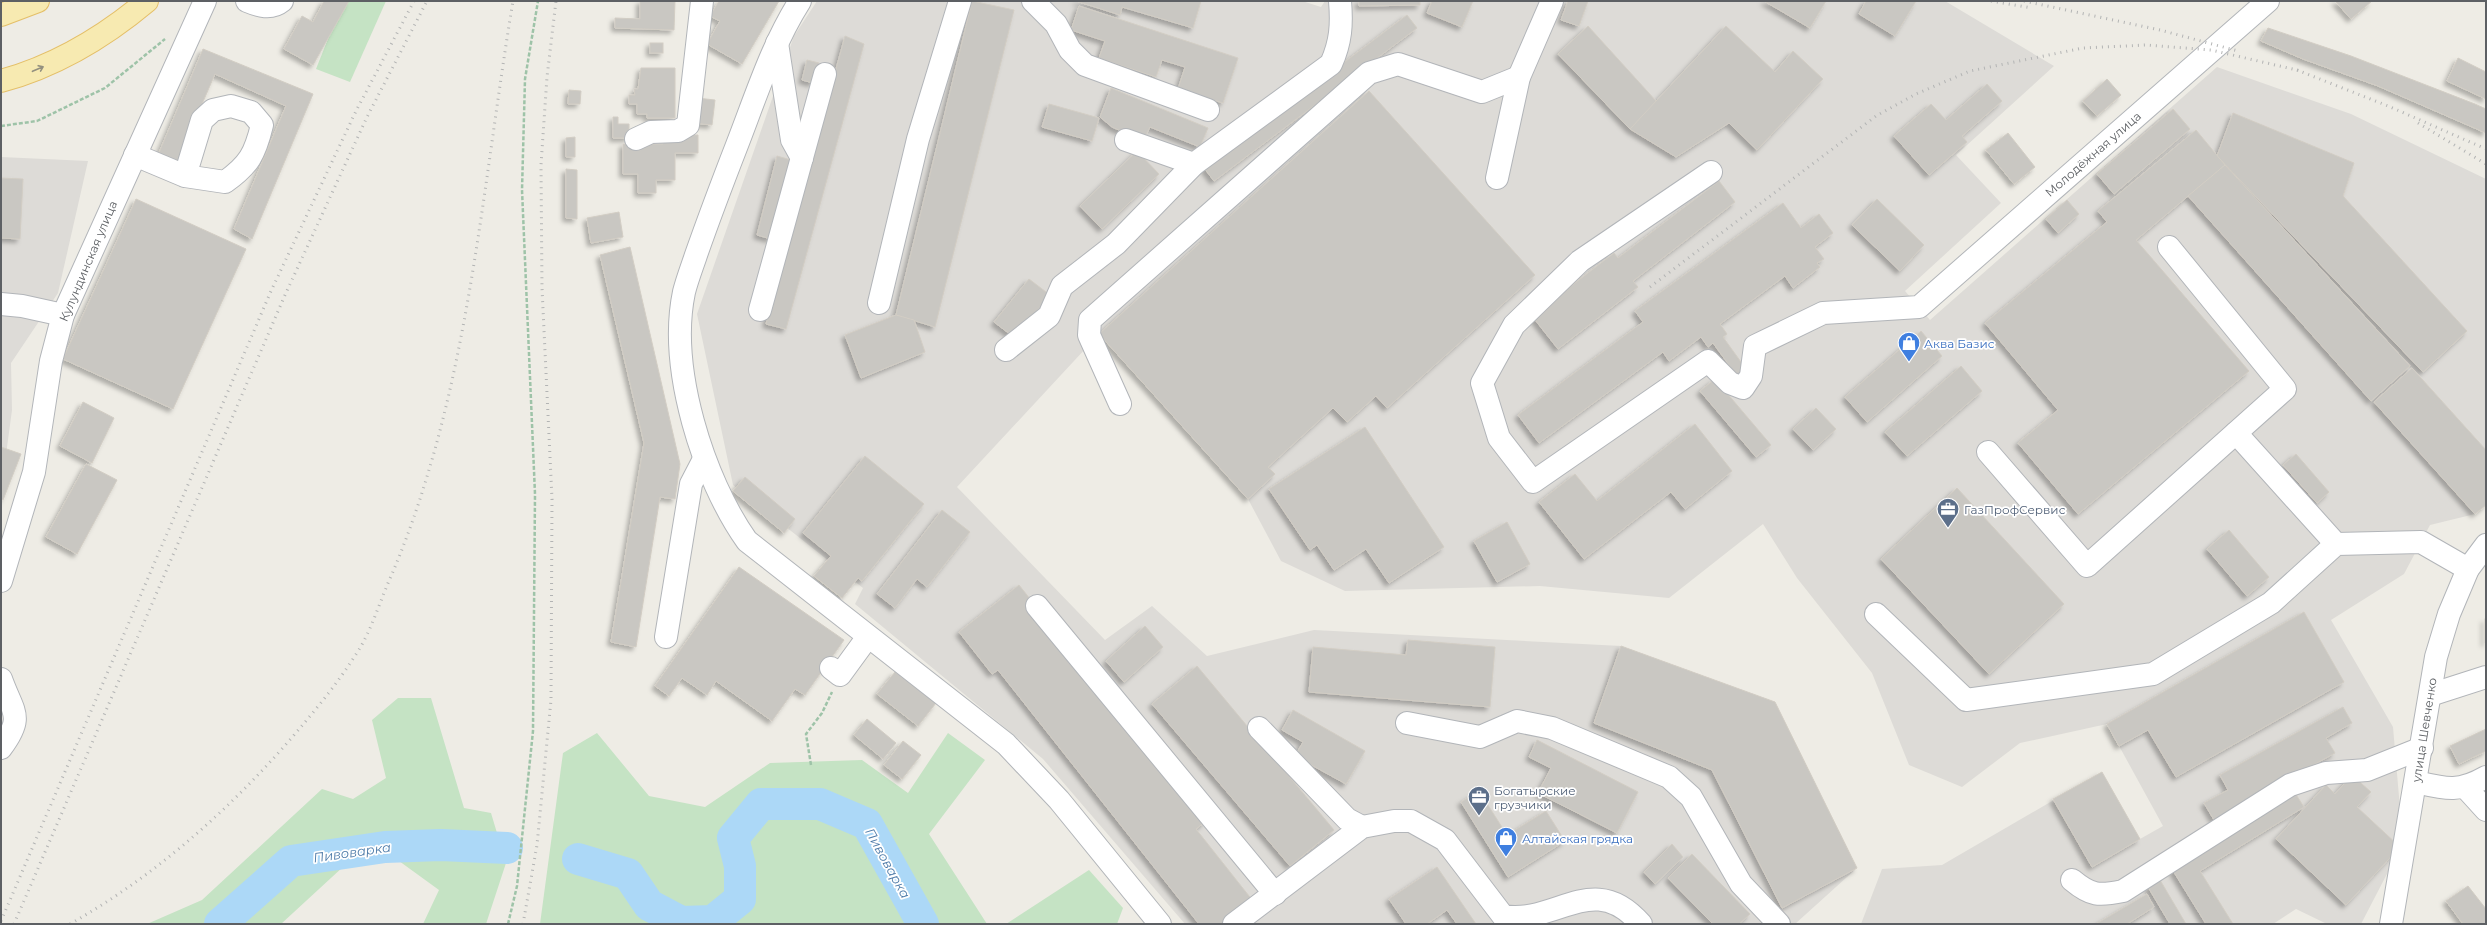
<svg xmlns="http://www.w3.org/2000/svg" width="2487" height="925" font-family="Montserrat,sans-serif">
<defs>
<filter id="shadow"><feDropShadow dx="-3.5" dy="3.5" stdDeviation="2" flood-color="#0004"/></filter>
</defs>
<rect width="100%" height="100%" fill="#eeece5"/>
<g fill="#dddbd7">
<polygon points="817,1 1302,1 1321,7 1325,1 1945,1 2054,66 1956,155 2001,203 1905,291 1930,320 2217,67 2351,114 2486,179 2486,505 2475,514 2430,525 2404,574 2331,620 2393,727 2403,843 2361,924 2327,924 2296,909 2273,924 1861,924 1882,869 1942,865 2102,772 2140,839 2163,826 2107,724 2020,743 1962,787 1909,765 1872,673 1797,578 1763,524 1669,598 1540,586 1345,591 1281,561 1248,499 1099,334 957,487 1105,640 1152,606 1207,656 1314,630 1621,646 1775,702 1857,868 1795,924 1185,924 1043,759 855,604 863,588 733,485 697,314 794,36"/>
<polygon points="1,157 88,161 58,293 11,363 12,410 1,492"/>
</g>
<g fill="#c5e3c4">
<polygon points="343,1 386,1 350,82 316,69"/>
<polygon points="398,698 431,698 464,808 491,813 506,863 486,924 423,924 439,890 388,853 344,866 281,924 147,924 202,900 322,789 353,799 386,778 372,720"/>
<polygon points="597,733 649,796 705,807 770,763 862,760 908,793 948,733 985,760 929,834 987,924 540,924 563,753"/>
<polygon points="1089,870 1123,908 1117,924 1006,924"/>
</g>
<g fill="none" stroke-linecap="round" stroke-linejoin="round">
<g stroke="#acd8f7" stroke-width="32">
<polyline points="578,859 628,874 649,905 681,922 713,921 740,899 740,866 733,838 761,804 820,804 867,824 923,924"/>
<polyline points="220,924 291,861 385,847 441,845 507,848"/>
</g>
</g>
<g fill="#c9c7c2" stroke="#d2cdc4" filter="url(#shadow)">
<polygon points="324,1 349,1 313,65 284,49 302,16 313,22"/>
<polygon points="640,1 675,1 674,30 615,28 615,18 640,19"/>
<polygon points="719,1 779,1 742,64 707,44 720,21 710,16"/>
<polygon points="972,1 1014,10 935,327 896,315"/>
<polygon points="1076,1 1201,1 1193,28 1122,7 1120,15"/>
<polygon points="1359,1 1420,1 1420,5 1359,6"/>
<polygon points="1432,1 1473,1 1462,27 1427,13"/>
<polygon points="1568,1 1588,1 1579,26 1561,20"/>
<polygon points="1764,1 1826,1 1810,28"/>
<polygon points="1866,1 1916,1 1895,36 1859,14"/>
<polygon points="2335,1 2372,1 2351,19"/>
<polygon points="1079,6 1238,58 1223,103 1178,89 1185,67 1162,60 1156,77 1099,58 1105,41 1071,30"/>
<polygon points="1407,15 1417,28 1214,181 1204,168"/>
<polygon points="1588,26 1657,102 1630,129 1558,54"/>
<polygon points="1726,26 1775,72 1793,51 1823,79 1757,150 1729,123 1676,157 1630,129"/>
<polygon points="2268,28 2351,56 2475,104 2486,109 2486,133 2378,86 2303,59 2261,41"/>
<polygon points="845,36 864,44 786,329 766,324"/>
<rect x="650" y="43" width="13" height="10"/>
<polygon points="203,49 313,94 252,239 234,229 286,106 215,74 177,162 158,155"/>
<polygon points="2458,58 2486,72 2486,99 2447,81"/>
<polygon points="807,60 819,63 813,83 802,80"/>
<polygon points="641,68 675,68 675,118 647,118 647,114 637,114 637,104 629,104 629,95 635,95 634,89 638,89"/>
<polygon points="2107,79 2121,95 2097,116 2083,101"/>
<polygon points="1987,84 2002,101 1962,136 1967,142 1929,175 1894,136 1931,104 1946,120"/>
<polygon points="1111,88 1208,128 1200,147 1150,127 1143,141 1112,127 1100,117"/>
<polygon points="569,90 581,91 580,104 568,104"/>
<polygon points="1369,91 1535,275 1387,408 1376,396 1347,422 1333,408 1268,467 1275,474 1248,499 1099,334"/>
<polygon points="697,98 715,100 712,125 694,123"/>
<polygon points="1049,104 1099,118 1092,141 1042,127"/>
<polygon points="2173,109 2190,129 2114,194 2097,174"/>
<polygon points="2233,113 2354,163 2343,196 2467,331 2423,372 2217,156"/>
<polygon points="613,117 618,117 618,124 629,124 629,138 613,138"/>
<polygon points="2196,130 2225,165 2136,240 2249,371 2078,514 2018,443 2058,410 1985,323 2107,222 2098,211"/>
<polygon points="2008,133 2035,167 2014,184 1986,150"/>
<polygon points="663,135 698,135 698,153 675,153 675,180 656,180 656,193 638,193 638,174 623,174 623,144 663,144"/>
<polygon points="575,137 575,157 566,157 566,138"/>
<polygon points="1137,151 1159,174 1102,229 1080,206"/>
<polygon points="777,156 791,160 771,239 757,235"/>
<polygon points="2225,165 2410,366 2371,401 2188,196"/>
<polygon points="566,169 577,170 577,219 566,218"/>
<polygon points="1,178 23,179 20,239 1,238"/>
<polygon points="1719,181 1735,202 1633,281 1638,287 1558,349 1532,316 1614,253 1618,258"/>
<polygon points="136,199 246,249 173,409 63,359"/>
<polygon points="1877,199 1924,245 1900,271 1852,225"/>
<polygon points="2067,200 2079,214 2058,233 2046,219"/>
<polygon points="1783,203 1801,228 1819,214 1833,233 1815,247 1824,259 1817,263 1820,267 1793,288 1785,276 1720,324 1727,334 1723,337 1746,369 1737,376 1713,343 1708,347 1701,337 1669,361 1663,352 1539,443 1518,415 1643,322 1635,311"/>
<polygon points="619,212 623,237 591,243 587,218"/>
<polygon points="630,247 680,464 675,499 660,497 636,647 611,642 644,443 600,255"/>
<polygon points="1029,279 1050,295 1015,338 994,322"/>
<polygon points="896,315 914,320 925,352 861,378 845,335"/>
<polygon points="1921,331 1942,356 1867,422 1845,397"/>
<polygon points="1961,366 1982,391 1907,456 1885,432"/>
<polygon points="2412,368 2486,450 2486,505 2475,514 2374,402"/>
<polygon points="1715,379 1771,445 1756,457 1700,391"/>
<polygon points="83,402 114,418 92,463 60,446"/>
<polygon points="1816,408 1836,429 1813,450 1793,429"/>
<polygon points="1695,424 1732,471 1685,509 1671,492 1584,559 1539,502 1575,474 1597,501"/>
<polygon points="1365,427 1444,547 1389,583 1366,549 1334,570 1317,545 1310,550 1269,489"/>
<polygon points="1,447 21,454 3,500 1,499"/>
<polygon points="2296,454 2329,492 2317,503 2283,465"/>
<polygon points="865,456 924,504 862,581 858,578 842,598 814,576 831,556 803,533"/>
<polygon points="86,464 117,480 77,554 46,537"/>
<polygon points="745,477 795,519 784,533 733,491"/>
<polygon points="1957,488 2064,604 1989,674 1881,559"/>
<polygon points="942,510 970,532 927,587 917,579 895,608 877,594"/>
<polygon points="1507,522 1530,564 1497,582 1474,541"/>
<polygon points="2229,530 2269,577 2247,596 2207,549"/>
<polygon points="739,567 844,640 805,695 795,689 772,721 716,681 707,695 682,678 669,696 655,686"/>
<polygon points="1019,585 1206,821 1196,829 1253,901 1223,924 1199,924 998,670 992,674 959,632"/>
<polygon points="2304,612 2344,682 2176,777 2148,730 2119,746 2107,724"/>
<rect x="2485" y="619" width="1" height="24"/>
<polygon points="1145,626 1163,647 1124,682 1106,661"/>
<polygon points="1408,640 1495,647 1490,707 1309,692 1313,647 1406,655"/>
<polygon points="1621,646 1775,702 1857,868 1782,908 1712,770 1594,723"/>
<polygon points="1197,666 1334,830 1290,866 1152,704"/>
<polygon points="895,672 936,703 918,726 877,694"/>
<polygon points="2343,707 2352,723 2326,738 2335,753 2214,820 2204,803 2228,790 2220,775"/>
<polygon points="1293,710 1365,751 1346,784 1295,756 1303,742 1282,730"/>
<polygon points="867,719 896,743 883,759 854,735"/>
<polygon points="2486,729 2486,751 2459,764 2450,746"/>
<polygon points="1537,740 1638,792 1617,833 1538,793 1551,768 1529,757"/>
<polygon points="903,741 921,755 902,779 884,765"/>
<polygon points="2102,772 2140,839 2092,867 2053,799"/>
<polygon points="2352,775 2371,792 2357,807 2400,847 2346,905 2276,839 2326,785 2335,794"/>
<polygon points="1479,791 1507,835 1546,811 1565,841 1508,877 1461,802"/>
<polygon points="2295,793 2304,807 2200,871 2233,924 2206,924 2172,869"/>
<polygon points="1672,844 1683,857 1655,884 1644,872"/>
<polygon points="1692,854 1750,914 1739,924 1713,924 1668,878"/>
<polygon points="1437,867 1476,924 1457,924 1447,910 1427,924 1406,924 1389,899"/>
<polygon points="2160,880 2186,924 2170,924 2148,887"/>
<polygon points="2468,886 2486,909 2486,924 2463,924 2446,901"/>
<polygon points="2147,894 2154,907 2127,924 2096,924"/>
</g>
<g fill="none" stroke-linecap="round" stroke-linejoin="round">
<g stroke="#b2b5b9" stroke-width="24">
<g id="minor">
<path d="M247,1C259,6 271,10 282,1"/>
<path d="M800,1C772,45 756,96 737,145C723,181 709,218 696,255C692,267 687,280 684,292C668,368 703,479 747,541L1006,744L1059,800L1160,924"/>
<polyline points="1033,1 1056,24 1070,50 1085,65 1208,110"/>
<polyline points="777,43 792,140 802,158"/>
<polyline points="636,139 651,132 678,131 688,125 702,1"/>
<path d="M1126,140L1194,164L1331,64C1341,42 1342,24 1340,1"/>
<path d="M135,155L185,176L225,182C249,165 255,154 262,125L251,112L231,106L213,110L202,120L185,176"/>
<polyline points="1711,172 1580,261 1514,325 1482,383 1499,438 1533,482 1708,361 1730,383 1743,388 1751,376 1755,346 1823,313 1919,307 2268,1"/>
<polyline points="1497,178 1519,77 1552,1"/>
<polyline points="879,303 918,139 960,1"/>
<polyline points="1,304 22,306 63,315"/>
<polyline points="760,310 825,74"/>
<polyline points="1006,350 1049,316 1062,286 1116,244 1194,164"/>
<polyline points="1120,404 1089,335 1090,320 1369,73 1398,64 1482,92 1519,77"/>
<polyline points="2236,433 2336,544"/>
<polyline points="1988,452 2087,566 2285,389 2169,247"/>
<polyline points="1,581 34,472 51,361 63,315 205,1"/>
<polyline points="1037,606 1275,894"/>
<polyline points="1876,614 1966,700 2153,674 2271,603 2336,544 2421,542 2468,569"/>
<polyline points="666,637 691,484 704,459"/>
<polyline points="831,668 840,675 867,638"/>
<path d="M1,679C13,713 25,716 1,748"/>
<polyline points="2430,695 2486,677"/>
<polyline points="1407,723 1480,737 1517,721 1552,728 1669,777 1691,797 1741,884 1779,924"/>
<polyline points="1259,728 1347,819 1362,827"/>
<path d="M2416,782C2446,789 2458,793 2486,777"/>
<polyline points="2466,788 2486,810"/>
<path d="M2072,880C2091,896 2099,896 2123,891L2290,785L2326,773L2367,770L2422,748"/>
<path d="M1234,924L1362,827L1394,821H1411L1445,840L1503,916C1557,925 1593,869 1641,924"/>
<polyline points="2391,924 2436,657 2449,614 2468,569 2486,545"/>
</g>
</g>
<g stroke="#e4bf68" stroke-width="24">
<g id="major">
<polyline points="1,15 38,1"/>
<path d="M1,81C56,66 103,38 147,1"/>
</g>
</g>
<g stroke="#9ec3a8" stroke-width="2.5" stroke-dasharray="4 2" stroke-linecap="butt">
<polyline points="1,126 37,121 105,88 165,39"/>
<polyline points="811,765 806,734 822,713 832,692"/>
<polyline points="508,924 517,886 533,731 535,494 522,190 525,79 538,1"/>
</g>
<use href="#minor" stroke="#fff" stroke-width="22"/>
<use href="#major" stroke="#f7eab1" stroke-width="22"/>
<g stroke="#b3b4b4" stroke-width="3" stroke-dasharray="1 5" stroke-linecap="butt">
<polyline points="1991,1 2032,8"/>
<polyline points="2024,1 2160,30 2238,51"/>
<polyline points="2297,70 2388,106 2486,149"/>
<polyline points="2418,123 2486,164"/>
<polyline points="1650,287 1876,116 1916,94 1970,71 2083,48 2146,45 2211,50 2301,71"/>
<polyline points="1,921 271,291 356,111 414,1"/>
<polyline points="14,924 285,295 367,117 427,1"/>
<path d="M70,924C153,877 225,814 288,742C314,712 339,682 360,648C373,626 381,598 392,574C469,392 481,193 513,1"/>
<polyline points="523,924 537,845 551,700 552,499 542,288 541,165 547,77 556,1"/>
</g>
</g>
<defs><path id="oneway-shaft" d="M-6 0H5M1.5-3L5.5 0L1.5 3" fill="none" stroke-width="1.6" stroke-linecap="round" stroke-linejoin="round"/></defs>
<use stroke="#93907f" href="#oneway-shaft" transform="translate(38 69) rotate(-23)"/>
<defs>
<g id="shop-pin" transform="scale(1.15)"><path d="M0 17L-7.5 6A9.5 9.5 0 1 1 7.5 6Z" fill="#3f7fe0" stroke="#fff"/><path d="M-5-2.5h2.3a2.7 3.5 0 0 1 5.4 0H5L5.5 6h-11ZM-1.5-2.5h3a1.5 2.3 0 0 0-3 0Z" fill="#fff"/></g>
<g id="office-pin" transform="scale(1.15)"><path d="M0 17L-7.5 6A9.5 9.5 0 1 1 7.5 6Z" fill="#5c6f8a" stroke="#fff"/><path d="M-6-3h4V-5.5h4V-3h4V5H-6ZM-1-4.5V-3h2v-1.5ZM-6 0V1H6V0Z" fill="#fff"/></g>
</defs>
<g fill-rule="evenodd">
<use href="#shop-pin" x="1909" y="343"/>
<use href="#office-pin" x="1948" y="509"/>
<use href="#office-pin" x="1479" y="797"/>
<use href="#shop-pin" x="1506" y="838"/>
</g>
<g text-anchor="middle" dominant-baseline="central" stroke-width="3.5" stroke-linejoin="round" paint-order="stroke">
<g font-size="12" fill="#5d6064" stroke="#fff">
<text transform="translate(2093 154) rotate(-41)">Молодёжная улица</text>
<text transform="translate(88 261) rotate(-67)">Кулундинская улица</text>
<text transform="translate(2424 730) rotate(-81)">улица Шевченко</text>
</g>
<g font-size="12" fill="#366cbe" stroke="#fff" text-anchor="start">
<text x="1924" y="343">Аква Базис</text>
<text x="1522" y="838">Алтайская грядка</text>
</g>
<g font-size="12" fill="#4e5e75" stroke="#fff" text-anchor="start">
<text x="1964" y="509">ГазПрофСервис</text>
<text x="1494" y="790">Богатырские<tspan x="1494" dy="14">грузчики</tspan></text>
</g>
<g font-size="13" font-style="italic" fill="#4b79a7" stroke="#fff">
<text transform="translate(352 852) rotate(-8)">Пивоварка</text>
<text transform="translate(888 863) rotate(61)">Пивоварка</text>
</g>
</g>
<rect width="2487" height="925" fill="none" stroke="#5d6064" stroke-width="4"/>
</svg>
